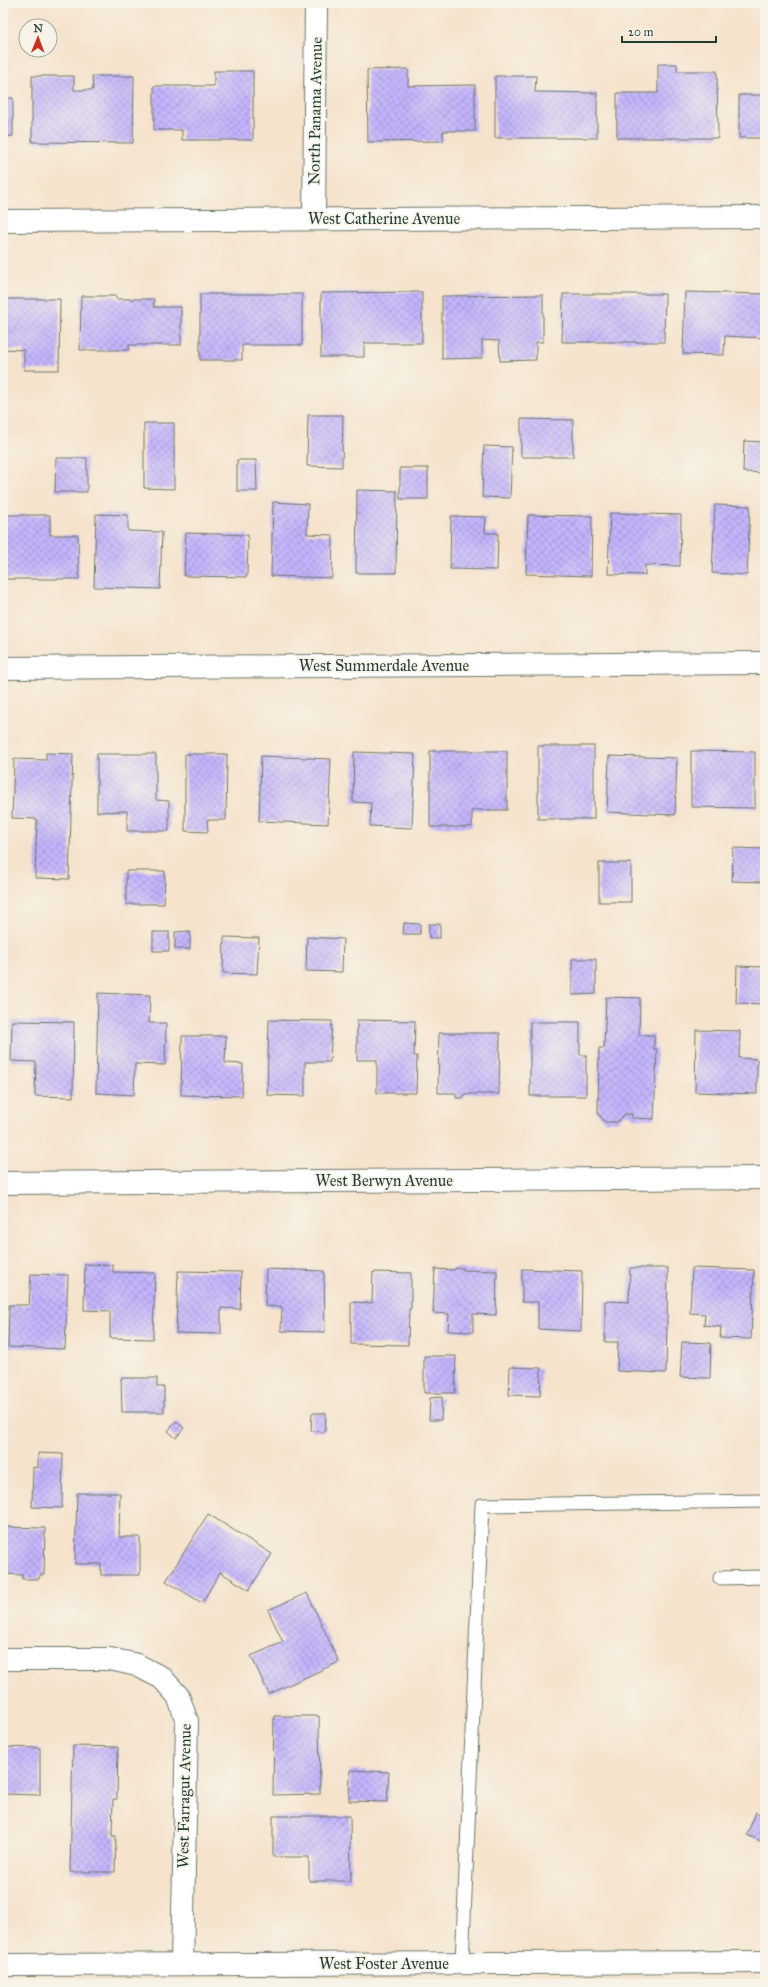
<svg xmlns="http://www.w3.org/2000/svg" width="768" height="1987" font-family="'IM FELL Great Primer',serif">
<defs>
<pattern id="building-cross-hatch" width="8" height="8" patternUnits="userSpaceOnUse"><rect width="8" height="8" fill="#c5b5fd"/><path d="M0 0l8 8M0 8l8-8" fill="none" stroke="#9f94ce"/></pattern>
</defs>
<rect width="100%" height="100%" fill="#f7f3e8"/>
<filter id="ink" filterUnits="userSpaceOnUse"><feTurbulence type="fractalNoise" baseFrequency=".025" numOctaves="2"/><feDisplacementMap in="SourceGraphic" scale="8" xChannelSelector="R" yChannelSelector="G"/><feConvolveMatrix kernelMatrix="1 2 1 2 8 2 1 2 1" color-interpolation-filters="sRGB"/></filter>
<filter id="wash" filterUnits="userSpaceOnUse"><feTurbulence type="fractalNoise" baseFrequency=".012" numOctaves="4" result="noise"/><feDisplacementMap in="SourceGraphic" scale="16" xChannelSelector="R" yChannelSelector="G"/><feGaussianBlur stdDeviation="0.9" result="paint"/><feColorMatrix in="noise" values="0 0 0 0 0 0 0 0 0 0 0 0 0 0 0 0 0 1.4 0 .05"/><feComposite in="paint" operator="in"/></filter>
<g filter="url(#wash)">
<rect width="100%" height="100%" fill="#f5e3cc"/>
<g id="blocks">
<g fill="url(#building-cross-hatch)">
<polygon points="658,64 677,64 677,71 717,71 718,138 617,138 617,93 658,93"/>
<polygon points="408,69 408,86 475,85 475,131 443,131 443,141 368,142 367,70"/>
<polygon points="214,71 253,71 253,140 182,140 182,130 154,130 154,86 214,86"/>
<polygon points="32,76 74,76 74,90 93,90 92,76 134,76 133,143 32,142"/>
<polygon points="495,76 536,76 535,92 597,93 597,138 495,138"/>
<rect x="739" y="95" width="26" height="43"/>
<polygon points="3,98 13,98 13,136 3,137"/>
<polygon points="422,292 422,343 364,343 364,357 321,357 321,293"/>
<polygon points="685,292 765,294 765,338 725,336 724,355 683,354"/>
<polygon points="200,294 302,294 302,345 242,345 242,360 200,360"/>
<polygon points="563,294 665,294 664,342 562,342"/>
<polygon points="543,295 543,342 536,342 536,360 500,361 499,341 482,340 482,358 442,359 442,296"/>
<polygon points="81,296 116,296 116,299 154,299 154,307 181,307 181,345 129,345 129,350 80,350"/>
<polygon points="3,299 60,299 59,370 24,370 24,350 3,349"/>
<polygon points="308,415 343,415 342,467 307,466"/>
<polygon points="521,419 573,420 573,457 521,457"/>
<polygon points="144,423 174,423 174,489 144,488"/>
<polygon points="744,441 765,442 765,473 743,472"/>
<polygon points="484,446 512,447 510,498 482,497"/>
<polygon points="56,458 87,458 87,492 55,492"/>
<polygon points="237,460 256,460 257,491 237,491"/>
<rect x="400" y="468" width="28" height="31"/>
<polygon points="357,490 397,491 396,573 356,573"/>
<polygon points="273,502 308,504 307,534 333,535 332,578 271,576"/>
<polygon points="715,505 750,506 747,575 712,573"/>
<polygon points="610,513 681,515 680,566 645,565 645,575 608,574"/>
<polygon points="96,514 128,515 128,531 162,532 160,589 94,587"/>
<polygon points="3,515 50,515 50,535 78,535 79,579 3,579"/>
<polygon points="528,515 592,516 591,576 526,574"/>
<polygon points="451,516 486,517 485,533 498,533 497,570 450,569"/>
<polygon points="186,533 248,535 247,577 184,576"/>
<rect x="538" y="746" width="56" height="73"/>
<polygon points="430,751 507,751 507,810 472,810 472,827 430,827"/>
<polygon points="691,751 755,752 755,808 691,807"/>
<polygon points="354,752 415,754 412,828 370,826 371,803 353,802"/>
<polygon points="46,753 73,754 69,879 35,878 37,819 12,818 14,759 46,760"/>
<polygon points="97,754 156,754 156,800 169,801 169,831 127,831 127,811 97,812"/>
<polygon points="185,754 227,754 226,820 207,820 208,832 185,831"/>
<polygon points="261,756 331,759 328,824 259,821"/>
<polygon points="609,756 677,758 675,815 607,812"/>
<polygon points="733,848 764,849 763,882 732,881"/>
<rect x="599" y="863" width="32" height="39"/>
<polygon points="126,871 165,871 164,904 126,904"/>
<polygon points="404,923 420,924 420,934 403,934"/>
<rect x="429" y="924" width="11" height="14"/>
<polygon points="190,931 190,949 175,949 175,932"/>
<rect x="153" y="932" width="16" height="19"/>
<polygon points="224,937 259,938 257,974 223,973"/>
<polygon points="307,937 343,939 342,972 306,971"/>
<polygon points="572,959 596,959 596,994 572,995"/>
<polygon points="737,966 765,967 765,1004 736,1003"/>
<polygon points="98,993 150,995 149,1023 166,1023 165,1065 135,1064 134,1095 96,1093"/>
<polygon points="606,997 640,998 639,1035 654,1035 654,1049 657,1049 654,1119 632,1118 632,1114 625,1114 617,1122 605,1122 598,1114 599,1048 604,1048"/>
<polygon points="269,1020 332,1021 330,1062 305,1062 305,1096 267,1095"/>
<polygon points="357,1020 415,1021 414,1056 417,1056 416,1093 377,1093 377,1060 357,1060"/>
<polygon points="12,1021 74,1022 73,1097 35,1096 36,1062 11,1061"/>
<polygon points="530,1022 580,1022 580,1055 586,1055 586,1096 530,1096"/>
<polygon points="696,1030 740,1031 739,1058 757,1059 757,1094 695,1092"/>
<polygon points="439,1033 500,1033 499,1094 464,1094 464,1098 456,1098 456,1093 438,1093"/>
<polygon points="182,1036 226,1036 225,1063 243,1064 242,1096 181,1095"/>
<polygon points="85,1264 113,1265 113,1272 155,1273 153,1339 110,1338 110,1311 84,1310"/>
<polygon points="455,1268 463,1268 463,1270 497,1271 496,1315 473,1314 473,1332 448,1331 449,1314 433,1313 435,1269 455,1270"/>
<polygon points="630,1268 668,1268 666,1373 617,1371 618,1342 605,1342 605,1301 629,1302"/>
<polygon points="692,1268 754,1270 751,1339 720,1338 721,1327 704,1325 705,1314 690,1313"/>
<polygon points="266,1269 324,1271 325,1332 281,1331 282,1307 265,1306"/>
<polygon points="522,1269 582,1271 581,1331 538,1329 538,1302 522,1302"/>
<polygon points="178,1271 241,1272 240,1309 221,1308 221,1334 176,1333"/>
<polygon points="373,1272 411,1273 411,1309 409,1309 408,1345 351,1344 351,1302 372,1303"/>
<polygon points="31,1274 68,1275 65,1349 8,1347 9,1305 29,1305"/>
<polygon points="682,1342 711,1343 710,1378 680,1377"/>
<polygon points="424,1356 456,1356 455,1393 424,1393"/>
<polygon points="510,1367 541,1368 540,1396 509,1395"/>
<polygon points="121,1378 157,1378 157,1387 164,1387 164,1412 122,1412"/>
<polygon points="442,1397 441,1420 429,1420 430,1398"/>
<polygon points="312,1413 326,1413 325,1432 311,1431"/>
<polygon points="176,1421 184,1428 176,1438 168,1431"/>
<polygon points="38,1453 63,1454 62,1508 32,1507 33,1467 38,1468"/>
<polygon points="77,1493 120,1493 119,1537 140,1537 140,1575 101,1575 101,1564 75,1564"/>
<polygon points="208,1514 272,1554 249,1590 220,1572 202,1603 166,1581"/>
<polygon points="3,1527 45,1528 44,1575 40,1575 39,1579 22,1579 22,1575 3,1574"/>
<polygon points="307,1593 339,1662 269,1694 251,1656 283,1642 268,1610"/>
<polygon points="274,1716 319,1716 320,1794 273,1795"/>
<polygon points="73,1746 118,1747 117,1799 113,1799 112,1836 116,1836 115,1872 70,1872"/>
<polygon points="3,1747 40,1748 40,1795 3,1794"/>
<polygon points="350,1770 389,1772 387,1802 349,1801"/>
<polygon points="756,1812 765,1817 765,1834 761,1841 747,1835"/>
<polygon points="273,1816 350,1816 351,1881 309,1881 309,1857 273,1857"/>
</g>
</g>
</g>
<g filter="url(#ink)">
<use href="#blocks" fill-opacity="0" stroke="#6a7769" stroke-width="1"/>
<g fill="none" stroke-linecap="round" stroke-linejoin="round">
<g stroke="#6a7769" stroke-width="15">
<g id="service">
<polyline points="720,1578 765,1577"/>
<polyline points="462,1963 482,1505 765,1501"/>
</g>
</g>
<g stroke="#6a7769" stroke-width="24">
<g id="minor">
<polyline points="314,219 316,3"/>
<polyline points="3,221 765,217"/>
<polyline points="3,668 765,663"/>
<polyline points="3,1183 765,1178"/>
<polyline points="3,1659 110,1659 137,1665 162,1678 178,1696 187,1721 182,1964"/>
</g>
</g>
<g stroke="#6a7769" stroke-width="24">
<polyline id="tertiary" points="3,1965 765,1962"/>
</g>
<use href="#service" stroke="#fff" stroke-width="13"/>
<use href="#minor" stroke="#fff" stroke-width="22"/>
<use href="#tertiary" stroke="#fff" stroke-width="22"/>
</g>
</g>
<g text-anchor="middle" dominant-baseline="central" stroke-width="3.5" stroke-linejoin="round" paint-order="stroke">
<g font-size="16" fill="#1f3d34" stroke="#f7f3e8">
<text transform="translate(315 111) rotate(-89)">North Panama Avenue</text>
<text x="384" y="218">West Catherine Avenue</text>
<text x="384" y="665">West Summerdale Avenue</text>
<text x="384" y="1180">West Berwyn Avenue</text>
<text transform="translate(184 1796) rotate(-89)">West Farragut Avenue</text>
<text x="384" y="1963">West Foster Avenue</text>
</g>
</g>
<rect width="768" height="1987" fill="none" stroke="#f7f3e8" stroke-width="16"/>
<g transform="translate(38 38) rotate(1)"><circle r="19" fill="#f7f3e8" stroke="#a1aaa0"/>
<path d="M0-3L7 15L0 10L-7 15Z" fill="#c8321e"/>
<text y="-6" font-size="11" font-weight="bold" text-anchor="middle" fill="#1f3d34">N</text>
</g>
<path d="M622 36v6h94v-6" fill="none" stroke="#1f3d34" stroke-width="2"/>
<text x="628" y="36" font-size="12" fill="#1f3d34" stroke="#f7f3e8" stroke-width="3" paint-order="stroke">20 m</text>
</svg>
